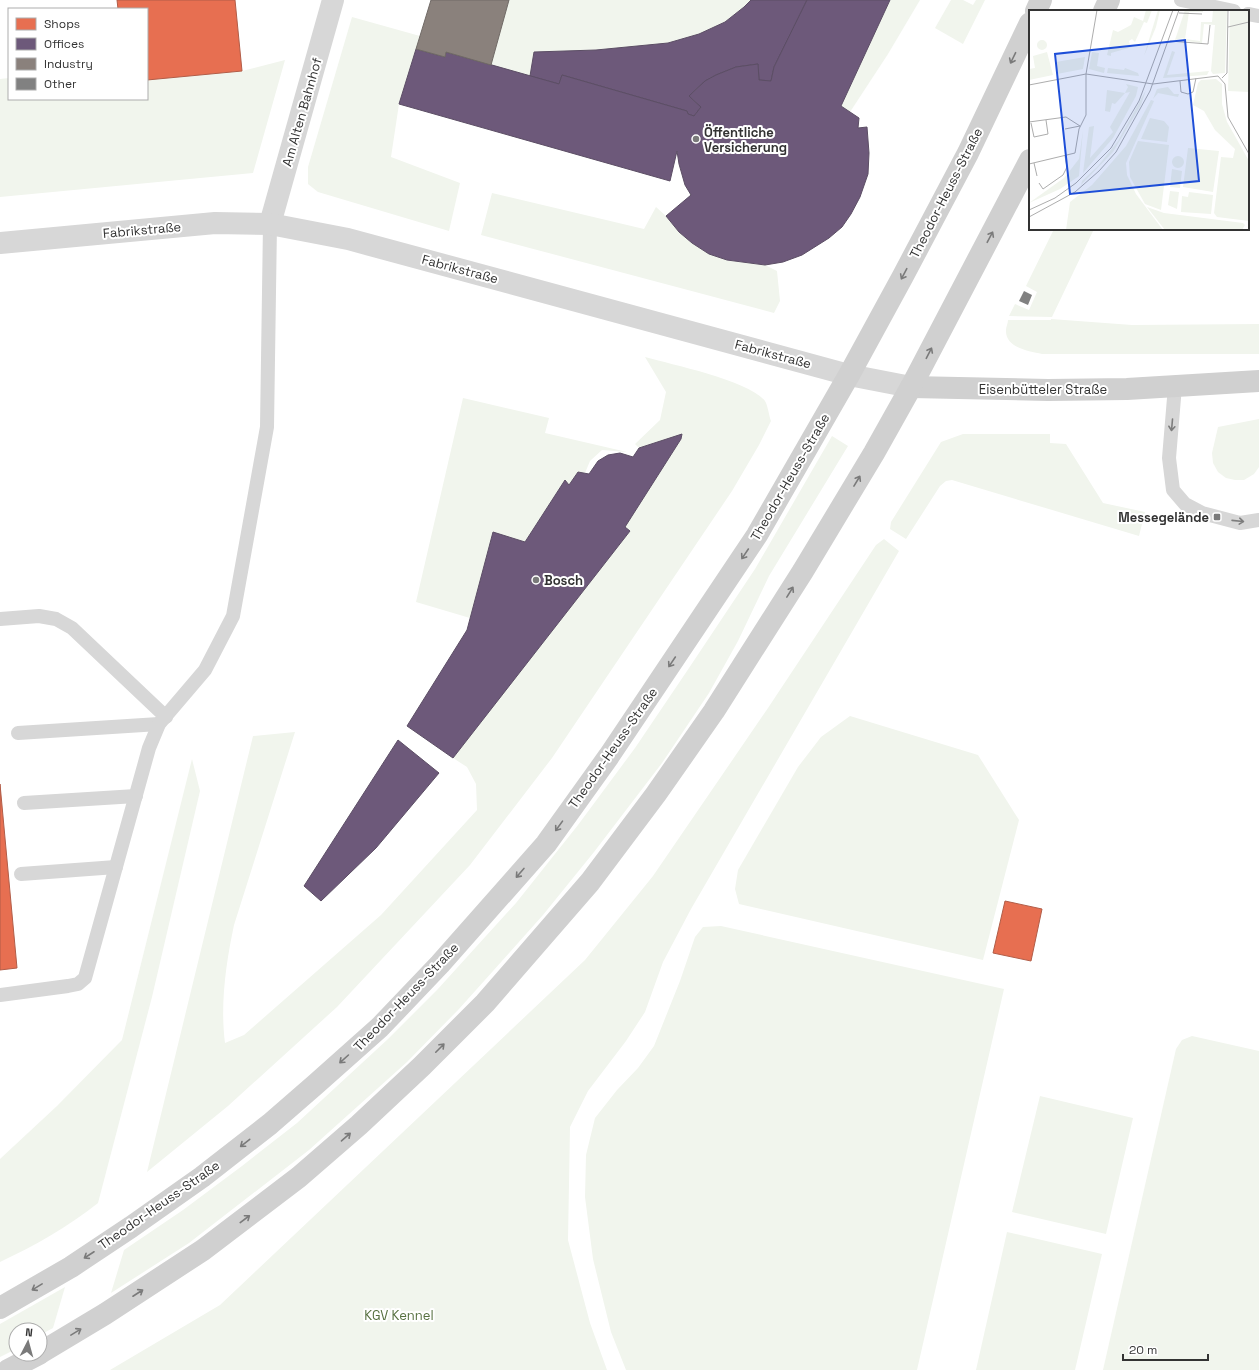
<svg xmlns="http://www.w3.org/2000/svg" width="1259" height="1370" font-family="'Space Grotesk',sans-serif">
<rect width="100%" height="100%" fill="#fff"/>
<g fill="#f1f5ed">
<polygon points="509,0 751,0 744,7 725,22 699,34 668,43 630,47 530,76 491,65"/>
<polygon points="890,0 920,0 888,54 850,112 841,106"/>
<polygon points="951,0 963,0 973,5 976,0 985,0 963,44 935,28"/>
<polygon points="352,17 420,36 399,104 391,157 460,183 449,231 318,192 308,184 308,167"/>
<polygon points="285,60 253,173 0,197 0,79 9,78 9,99 147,99 147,80 242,71"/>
<polygon points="492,193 644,229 656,207 666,216 679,232 692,243 709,254 727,260 765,265 777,271 780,301 774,313 481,235"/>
<polygon points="1054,229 1094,229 1052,317 1009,316 1015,304 1029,310 1037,292 1026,286"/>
<path d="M1051,319L1132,325L1259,324V354H1042C1029,351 1005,348 1006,330C1006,327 1008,323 1008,320H1051Z"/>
<path d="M645,357C673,365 748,380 765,401C768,406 769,416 771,421L759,445L732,491L552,758L470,865L337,1007L228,1106L147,1172L253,736L295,732L234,925C226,963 220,1004 225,1043L244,1035L381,915L477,810L476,784L467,767L453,758L630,531L625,527L681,439L682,435L639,448L635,444L660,420L666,392Z"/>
<polygon points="463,398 549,418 545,433 627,452 602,450 590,461 585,473 578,472 569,485 564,481 525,542 493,533 470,618 416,602"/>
<polygon points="1259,419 1259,467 1254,474 1244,480 1235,480 1226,478 1218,472 1213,463 1212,453 1218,427"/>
<polygon points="963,434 1050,434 1050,443 1066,444 1103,503 1145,512 1139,536 952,480 946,481 940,486 906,539 890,529 891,522 941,442"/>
<polygon points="832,436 848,446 769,576 738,641 709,693 662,763 594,852 543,915 459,1009 407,1062 309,1150 189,1243 111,1293 124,1250 183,1210 242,1166 297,1123 388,1039 437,990 516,903 578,825 635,748 687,671 755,569"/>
<polygon points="884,539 899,551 691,909 663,962 645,1012 626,1041 588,1091 570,1127 568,1240 590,1323 607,1370 110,1370 220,1305 585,960 653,876 768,708 876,545"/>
<polygon points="850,716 978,755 1019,820 983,960 739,904 735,889 738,870 798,767 821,737"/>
<path d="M192,759L200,791L152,997L98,1203C68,1227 34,1246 0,1262V1159L57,1106L122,1040Z"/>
<polygon points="721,926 1004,989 917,1370 626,1370 611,1332 593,1259 585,1197 586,1155 595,1118 617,1090 638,1068 654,1046 680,981 695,937 703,927"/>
<polygon points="1192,1036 1259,1051 1259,1370 1103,1370 1176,1049 1182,1040"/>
<polygon points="1040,1096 1133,1118 1106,1234 1012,1212"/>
<polygon points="1007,1232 1102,1254 1075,1370 976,1370"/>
<polygon points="65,1287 53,1328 40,1335 40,1330 16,1330 16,1349 0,1357 0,1324"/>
</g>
<g fill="#e76f51" stroke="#b15d48">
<polygon points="117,0 235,0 242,71 147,80 147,9 118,9"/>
<polygon points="0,784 17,968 0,970"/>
<polygon points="1005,901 1042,909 1031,961 993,953"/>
</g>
<g fill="#6d597a" stroke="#5c4e65">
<polygon points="751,0 807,0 774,67 771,81 759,80 758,64 736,67 716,75 705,81 689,96 701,107 694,116 688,114 687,111 562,75 559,84 530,76 534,52 596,50 668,43 699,34 725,22 744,7"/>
<polygon points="807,0 890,0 841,106 859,118 858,128 867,127 869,153 868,174 860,197 851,214 842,227 829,238 802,255 783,262 765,265 727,260 709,254 692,243 679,232 666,216 691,195 685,185 679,164 677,151 670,181 399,104 416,49 445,57 446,52 559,84 562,75 687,111 688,114 694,116 701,107 689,96 705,81 716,75 736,67 758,64 759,80 771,81 774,67"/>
<polygon points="682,434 681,439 625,527 630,531 453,758 407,726 467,630 493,532 525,542 565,480 569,485 578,472 589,474 598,461 608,455 620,453 633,457 639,448"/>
<polygon points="398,740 439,773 376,848 321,901 304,886"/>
</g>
<polygon fill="#8a817c" stroke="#706a66" points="431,0 509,0 491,65 446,52 445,57 416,49"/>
<polygon fill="#818181" points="1024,291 1032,295 1028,305 1019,301"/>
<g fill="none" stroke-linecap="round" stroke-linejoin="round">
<g stroke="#d7d7d7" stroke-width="14">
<polyline points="1181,0 1234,11"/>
<polyline points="1248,14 1259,16"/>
<polyline points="1175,386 1169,458 1173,490 1185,504 1202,513 1240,523 1259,520"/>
<polyline points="0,619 39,616 56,619 72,628 166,717"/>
<polyline points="18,733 159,724"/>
<polyline points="24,803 136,796"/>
<polyline points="21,874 116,867"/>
<polyline points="0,995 68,986 78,984 85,978 149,748 159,724 205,670 233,616 267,427 270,224"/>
</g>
<g stroke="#d7d7d7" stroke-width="22">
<polyline points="270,224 333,0"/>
<polyline points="0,243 215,223 270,224 348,239 849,375 911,387"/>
</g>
<g stroke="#d0d0d0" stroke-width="22">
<polyline points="1036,11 1041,0"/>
<polyline points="1104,11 1109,0"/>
<polyline points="911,387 1048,390 1127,389 1259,381"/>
<polyline points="0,1308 71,1267 131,1227 202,1177 270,1124 316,1084 380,1027 440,964 546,844 609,756 757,535 849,375 903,276 968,153 1030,23"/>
<polyline points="40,1353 105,1314 203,1250 299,1177 359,1125 422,1066 485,1003 590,882 656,794 714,711 803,571 874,453 911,387 1030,160"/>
<polyline points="8,1370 39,1354"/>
</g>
</g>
<defs><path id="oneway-shaft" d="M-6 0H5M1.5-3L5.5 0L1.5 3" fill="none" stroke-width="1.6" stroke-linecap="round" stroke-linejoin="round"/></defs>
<g stroke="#7a7a7a">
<use href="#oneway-shaft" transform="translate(1013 58) rotate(116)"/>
<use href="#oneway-shaft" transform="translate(990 237) rotate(-62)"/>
<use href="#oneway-shaft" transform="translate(904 274) rotate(118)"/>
<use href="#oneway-shaft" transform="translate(929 353) rotate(-63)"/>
<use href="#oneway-shaft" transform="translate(857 481) rotate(-59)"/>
<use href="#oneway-shaft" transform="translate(745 554) rotate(124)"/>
<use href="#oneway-shaft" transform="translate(790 592) rotate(-58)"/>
<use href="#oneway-shaft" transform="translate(672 662) rotate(124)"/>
<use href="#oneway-shaft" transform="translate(559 826) rotate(126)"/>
<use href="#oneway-shaft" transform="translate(520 873) rotate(131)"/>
<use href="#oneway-shaft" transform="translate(440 1048) rotate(-45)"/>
<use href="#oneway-shaft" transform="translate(344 1059) rotate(138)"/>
<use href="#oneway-shaft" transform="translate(346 1137) rotate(-41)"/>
<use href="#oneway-shaft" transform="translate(245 1143) rotate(142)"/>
<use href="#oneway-shaft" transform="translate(245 1219) rotate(-37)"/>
<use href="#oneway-shaft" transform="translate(89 1255) rotate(147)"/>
<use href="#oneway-shaft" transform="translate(37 1287) rotate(149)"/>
<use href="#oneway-shaft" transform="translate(138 1293) rotate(-33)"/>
<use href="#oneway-shaft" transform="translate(76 1332) rotate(-31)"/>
</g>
<g stroke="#7d7d7d">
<use href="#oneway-shaft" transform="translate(1172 425) rotate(95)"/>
<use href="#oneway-shaft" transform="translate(1238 521) rotate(6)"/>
</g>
<g fill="#7a7a7a" stroke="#fff" stroke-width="1.5">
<circle cx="696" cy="139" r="4"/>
<rect x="1213" y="513" width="8" height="8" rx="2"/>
<circle cx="536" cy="580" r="4"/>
</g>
<g text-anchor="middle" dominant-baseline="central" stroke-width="4" stroke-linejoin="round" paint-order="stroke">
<g font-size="13" fill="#333" stroke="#fff">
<text transform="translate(302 112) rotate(-74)">Am Alten Bahnhof</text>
<text transform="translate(946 193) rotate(-63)">Theodor-Heuss-Straße</text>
<text transform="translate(142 230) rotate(-5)">Fabrikstraße</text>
<text transform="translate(460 269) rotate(15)">Fabrikstraße</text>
<text transform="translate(773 354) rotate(15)">Fabrikstraße</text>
<text x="1043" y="389">Eisenbütteler Straße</text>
<text transform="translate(790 477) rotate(-60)">Theodor-Heuss-Straße</text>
<text transform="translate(613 748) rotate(-55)">Theodor-Heuss-Straße</text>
<text transform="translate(406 997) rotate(-46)">Theodor-Heuss-Straße</text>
<text transform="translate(159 1205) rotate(-35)">Theodor-Heuss-Straße</text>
</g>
<g font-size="13" font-weight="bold" fill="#333" stroke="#fff" text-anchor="start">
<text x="704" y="132">Öffentliche<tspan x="704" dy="15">Versicherung</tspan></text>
<text x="1209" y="517" text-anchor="end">Messegelände</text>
<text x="544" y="580">Bosch</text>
</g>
<g font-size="13" fill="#56703f" stroke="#fff">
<text x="399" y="1315">KGV Kennel</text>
</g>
</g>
<g transform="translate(1029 10)">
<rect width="220" height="220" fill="#fff"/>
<path d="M117,0H123L118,13L115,12L106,32L103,29L100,31L101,35H104L103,37L82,43V46L78,45L84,20L89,22L102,15L105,7L114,11ZM129,0H131L127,17L115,46ZM156,0H174V2H160L156,29L171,31L172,12H183L184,0H198L196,63L184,64L182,61L186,15L175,14L173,33L157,31L154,28L146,30ZM201,0H220V82L199,81ZM8 35a5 5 0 1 1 10 0a5 5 0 1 1-10 0ZM143,41L146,42L138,65L180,61L178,65L134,68ZM18,42L24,65L0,70V59L6,58L4,46ZM63,42L70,43L68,56L76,58L75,63L60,59ZM56,47L54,59L28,64L27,52ZM79,58L95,60L96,58L109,63L110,66L78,63ZM187,69L193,74V94L198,112L220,151V211L188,207L185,203L192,147L204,148L206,139L186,120L175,101L164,95L169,73L172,70ZM97,74L109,77L107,86L84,128L54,163L60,117L65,116L61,148L84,122L81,117L101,82L96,83L99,77ZM139,77L145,84H150L149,87L129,83L124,89L128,79ZM78,80L96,83L86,94L83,93L81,102L76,101ZM117,80L112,95L84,142L52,175L53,171L69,156L89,131ZM122,90L125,91L97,153L98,165L107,184L134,220H37L41,192L63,175L97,136ZM121,108L135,111L140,117L138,132L112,129ZM54,120L50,166L31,179L0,193L35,168L50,149ZM109,131L140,135L132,200L116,194L101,167L100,152ZM159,138L190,141L184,182L154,177ZM143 152a6 6 0 1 1 12 0a6 6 0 1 1-12 0ZM143,159L153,161L151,178L141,177ZM141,181L150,182L148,199L139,195ZM160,182L184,185L182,204L152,202L153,186L159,187ZM118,197L135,203L214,213L216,215L213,220H136Z" fill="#f1f5ed"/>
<path fill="none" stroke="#adadad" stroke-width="1" d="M150,3L173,4M199,17L220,12M141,31L179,34L181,15M193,68L198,63V58L199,0M151,71L152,82L159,84L164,82L167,68M0,75L57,64L124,74L189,66L196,74L199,107L220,144M0,112L37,107L51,116M2,113L5,127L19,124L17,110M36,119L51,116M5,153L8,166M0,154L46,143L50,119L57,105V64L68,0M10,173L14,179L34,165L38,157L36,146M0,200L26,188L47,173L82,138L110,91L144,0M0,207L46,182L70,161L87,142L121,81L150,0"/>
<path fill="#1d4ed8" fill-opacity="0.15" stroke="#1d4ed8" stroke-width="2" d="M156,30L170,171L41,184L26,44Z"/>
<rect width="220" height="220" fill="none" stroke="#333" stroke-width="2"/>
</g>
<rect x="8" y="8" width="140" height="92" fill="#ffffff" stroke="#adadad"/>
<rect x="16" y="18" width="20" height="12" fill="#e76f51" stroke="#adadad"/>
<text x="44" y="28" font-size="12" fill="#333333">Shops</text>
<rect x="16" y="38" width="20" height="12" fill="#6d597a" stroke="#adadad"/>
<text x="44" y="48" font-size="12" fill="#333333">Offices</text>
<rect x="16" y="58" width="20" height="12" fill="#8a817c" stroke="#adadad"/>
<text x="44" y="68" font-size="12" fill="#333333">Industry</text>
<rect x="16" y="78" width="20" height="12" fill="#818181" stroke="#adadad"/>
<text x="44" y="88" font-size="12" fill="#333333">Other</text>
<g transform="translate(28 1342) rotate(6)"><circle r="19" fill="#ffffff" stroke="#adadad"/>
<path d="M0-3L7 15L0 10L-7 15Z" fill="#7a7a7a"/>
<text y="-6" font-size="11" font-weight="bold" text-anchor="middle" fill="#333333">N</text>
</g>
<path d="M1123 1354v6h85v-6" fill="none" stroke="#333333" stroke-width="2"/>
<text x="1129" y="1354" font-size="12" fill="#333333" stroke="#ffffff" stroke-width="3" paint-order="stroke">20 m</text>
</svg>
